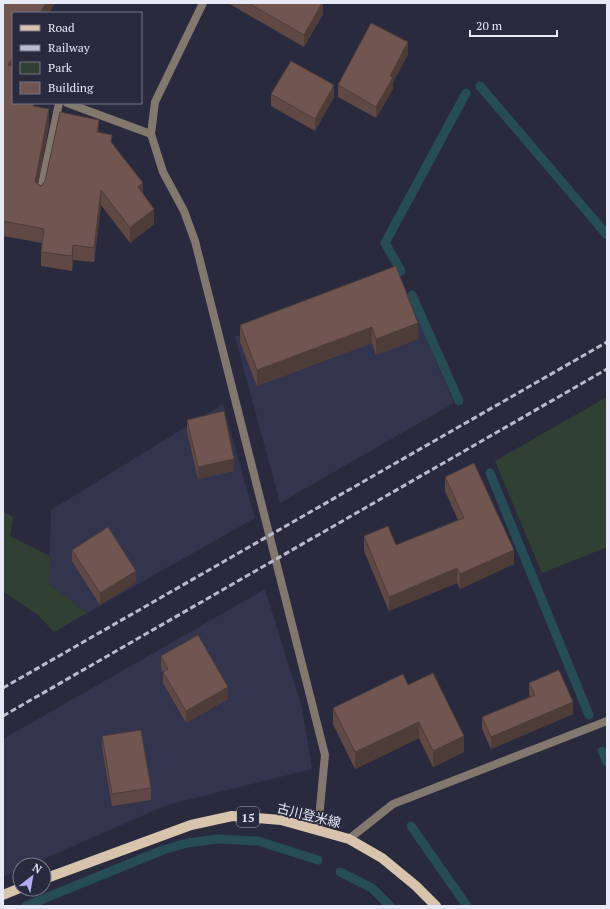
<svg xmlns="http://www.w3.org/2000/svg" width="610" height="909" font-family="'PT Serif','Noto Sans JP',serif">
<rect width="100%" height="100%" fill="#2a2a3f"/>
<g fill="#33344e">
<polygon points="401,278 454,403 280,503 235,337"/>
<polygon points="223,404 255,518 87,613 49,584 51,510"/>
<polygon points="265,589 302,708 312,769 167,805 30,865 20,865 20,869 3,877 3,739"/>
</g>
<g fill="#304134">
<polygon points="607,397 607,478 605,479 607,484 607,547 542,573 495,461"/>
<polygon points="3,511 13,517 10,536 50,556 49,584 87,613 54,632 38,615 3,591"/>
</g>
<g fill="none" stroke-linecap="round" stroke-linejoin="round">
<g stroke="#264d56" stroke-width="9">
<polyline points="480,86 607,235"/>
<polyline points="401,271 385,243 466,93"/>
<polyline points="412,295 459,401"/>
<polyline points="490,473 589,715"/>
<polyline points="602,751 607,762"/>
<polyline points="411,826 467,906"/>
<polyline points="340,872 372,888 390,906"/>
<polyline points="26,906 163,850 187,843 218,839 258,841 318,860"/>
</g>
<g stroke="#82786d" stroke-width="8">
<polyline points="67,103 151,134"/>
<polyline points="40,194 59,103"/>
</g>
<g stroke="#82786d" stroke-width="8">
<polyline points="203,3 155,102 151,134 163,172 184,211 195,241 325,755 318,829"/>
<polyline points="349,839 393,804 607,721"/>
</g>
<g stroke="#d8c3ac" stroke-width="10">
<polyline points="44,879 191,825 232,816 281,820 349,839 382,858 416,886 436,906"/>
<polyline points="3,895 20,888"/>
</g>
<g stroke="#babbca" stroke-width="3" stroke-dasharray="6 3" stroke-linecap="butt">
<polyline points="3,688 607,342"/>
<polyline points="3,716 607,369"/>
</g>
</g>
<g fill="#604945">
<polygon points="3,3 55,3 49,13 13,13 13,103 34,106 49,124 38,184 41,186 99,132 112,143 143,193 154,224 130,243 101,205 94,262 73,260 72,271 41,266 41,252 42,243 3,236"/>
<polygon points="228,3 323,3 323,14 304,47"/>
<polygon points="408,54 393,82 393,89 376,118 338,97 338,85"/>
<polygon points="271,94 334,97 315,131 271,106"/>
<polygon points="396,266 418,339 376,355 372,343 257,386 240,342 240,325"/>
<polygon points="187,420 234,471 198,479 187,431"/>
<polygon points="445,477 514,564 460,589 457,583 389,611 364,551 364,536 396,545 458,520 445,491"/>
<polygon points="72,550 136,582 100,605 72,561"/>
<polygon points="161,656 228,699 186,723 163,683 163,672 161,668"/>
<polygon points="529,683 573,714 491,749 482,729 482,717 530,697 529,694"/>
<polygon points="408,685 464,752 433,767 419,738 355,769 333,724 333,708"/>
<polygon points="102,736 151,788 151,800 112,806 102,747"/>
</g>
<g fill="#4e3c38">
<polygon points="46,3 55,3 49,13 40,13"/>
<polygon points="322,3 323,3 323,14 304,47 304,35"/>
<polygon points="408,42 408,54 393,82 393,89 376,118 376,107 390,76"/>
<polygon points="13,57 13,71 8,65"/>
<polygon points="334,85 334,97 315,131 315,119"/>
<polygon points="49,109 49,124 35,197 35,182"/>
<polygon points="99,120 99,134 97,132"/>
<polygon points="143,183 143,198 138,187"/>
<polygon points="101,190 101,205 94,262 94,248"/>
<polygon points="154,209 154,224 130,243 130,228"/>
<polygon points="73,245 73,260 72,271 72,256"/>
<polygon points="418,323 418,339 376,355 376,339"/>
<polygon points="372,327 372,343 257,386 257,370"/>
<polygon points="234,459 234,471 198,479 198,467"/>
<polygon points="514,550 514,564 460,589 460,574"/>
<polygon points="457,568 457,583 389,611 389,597"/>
<polygon points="136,571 136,582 100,605 100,593"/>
<polygon points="228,687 228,699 186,723 186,711"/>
<polygon points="573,702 573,714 491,749 491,737"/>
<polygon points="419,722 419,738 355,769 355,752"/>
<polygon points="464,736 464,752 433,767 433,751"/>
</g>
<g fill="#705550" stroke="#4e3c38">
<polygon points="3,3 46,3 40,13 13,13 13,57 8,65 13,66 13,103 34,103 33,106 49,109 35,182 41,186 45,181 60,112 99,120 97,132 112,135 111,142 143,183 138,187 154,209 130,228 101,190 94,248 73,245 72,256 41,252 44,229 3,221"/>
<polygon points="248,3 322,3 304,35"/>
<polygon points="371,23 408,42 390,76 393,77 376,107 338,85"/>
<polygon points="291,61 334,85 315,119 271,94"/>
<polygon points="396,266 418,323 376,339 372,327 257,370 240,325"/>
<polygon points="224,411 234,459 198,467 187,420"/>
<polygon points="474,463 514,550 460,574 457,568 389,597 364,536 388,526 396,545 464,518 445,477"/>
<polygon points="108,527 136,571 100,593 72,550"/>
<polygon points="198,635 228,687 186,711 163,672 168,669 161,656"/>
<polygon points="559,670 573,702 491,737 482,717 535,695 529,683"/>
<polygon points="433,673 464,736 433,751 419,722 355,752 333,708 403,674 408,685"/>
<polygon points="141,730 151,788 112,794 102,736"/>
</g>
<g text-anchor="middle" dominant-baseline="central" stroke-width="3.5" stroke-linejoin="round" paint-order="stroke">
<rect fill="#2a2a3f" stroke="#afb0c0" stroke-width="1" x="237" y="807" width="22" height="20" rx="3"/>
<g font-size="12" font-weight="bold" fill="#e8e9f7">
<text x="248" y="817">15</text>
</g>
<g font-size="13" fill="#e8e9f7" stroke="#2a2a3f">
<text transform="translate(309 815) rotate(14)">古川登米線</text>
</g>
</g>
<rect width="610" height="909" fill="none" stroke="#e8e9f7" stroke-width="8"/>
<rect x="12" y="12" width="130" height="92" fill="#2a2a3f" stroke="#767689"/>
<rect x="20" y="25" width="20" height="6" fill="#d8c3ac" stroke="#767689"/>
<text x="48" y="32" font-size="12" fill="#e8e9f7">Road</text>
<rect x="20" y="45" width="20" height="6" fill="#babbca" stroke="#767689"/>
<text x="48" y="52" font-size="12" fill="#e8e9f7">Railway</text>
<rect x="20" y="62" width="20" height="12" fill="#304134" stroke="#767689"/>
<text x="48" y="72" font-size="12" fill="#e8e9f7">Park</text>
<rect x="20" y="82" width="20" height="12" fill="#705550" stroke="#767689"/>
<text x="48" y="92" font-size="12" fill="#e8e9f7">Building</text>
<g transform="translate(32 877) rotate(31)"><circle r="19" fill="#2a2a3f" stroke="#767689"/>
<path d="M0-3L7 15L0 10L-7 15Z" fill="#b3acf9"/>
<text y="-6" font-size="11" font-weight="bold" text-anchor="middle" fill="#e8e9f7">N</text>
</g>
<path d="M470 30v6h87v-6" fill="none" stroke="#e8e9f7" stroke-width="2"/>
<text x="476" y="30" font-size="12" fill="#e8e9f7" stroke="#2a2a3f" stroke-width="3" paint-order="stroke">20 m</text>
</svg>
